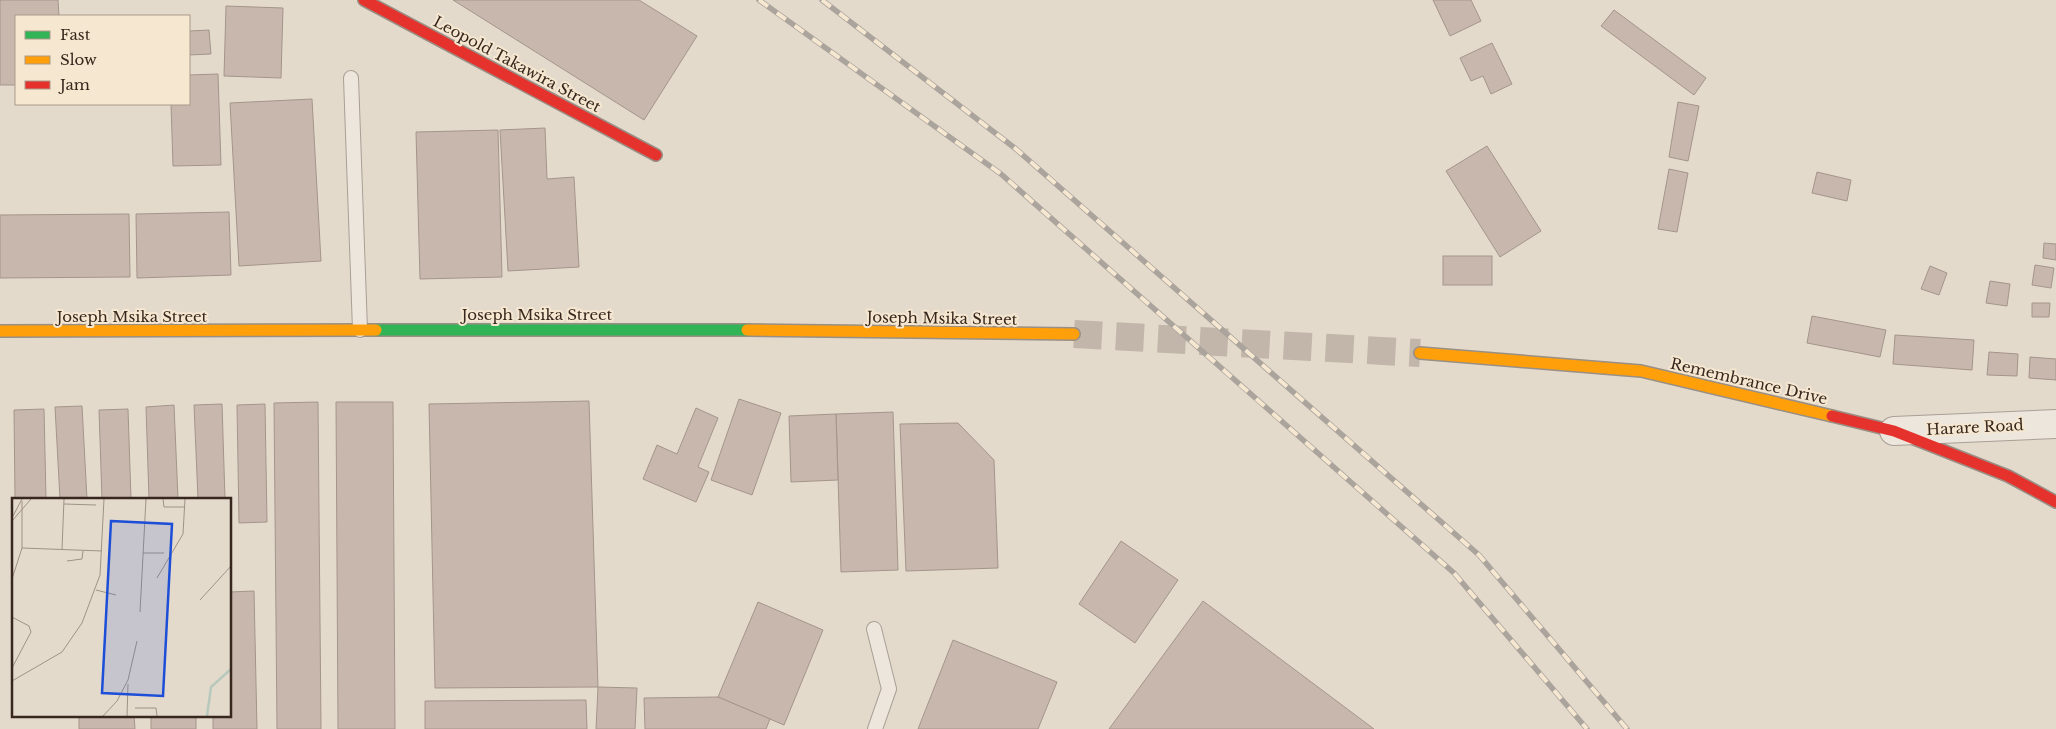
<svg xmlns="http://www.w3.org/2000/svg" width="2056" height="729" font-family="'Libre Baskerville',serif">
<rect width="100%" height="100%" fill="#e4dacc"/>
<g fill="#c8b7ac" stroke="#a4958b">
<polygon points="0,0 58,0 59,16 16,16 16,85 0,85"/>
<polygon points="453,0 639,0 697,36 644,120"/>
<polygon points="1433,0 1471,0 1481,21 1450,36"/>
<polygon points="226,6 283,8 281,78 224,76"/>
<polygon points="1614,10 1706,78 1694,95 1601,26"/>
<polygon points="209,30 211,54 189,55 189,31"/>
<polygon points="1492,43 1512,84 1491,94 1483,76 1471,81 1460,58"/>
<polygon points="218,74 221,165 173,166 171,104 189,104 189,75"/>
<polygon points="312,99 321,261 239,266 230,103"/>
<polygon points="1678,102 1699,106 1688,161 1669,157"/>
<polygon points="545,128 547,179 574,177 579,267 508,271 500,130"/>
<polygon points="498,130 502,277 420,279 416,132"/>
<polygon points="1487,146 1541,231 1500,257 1446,171"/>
<polygon points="1669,169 1688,173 1677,232 1658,229"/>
<polygon points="1817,172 1851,180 1847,201 1812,193"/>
<polygon points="229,212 231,275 137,278 136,214"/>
<polygon points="129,214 130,277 0,278 0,215"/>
<polygon points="2044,243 2056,244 2056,260 2043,258"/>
<rect x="1443" y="256" width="49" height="29"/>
<polygon points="2035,265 2054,268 2051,288 2032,285"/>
<polygon points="1930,266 1947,273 1939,295 1921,289"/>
<polygon points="1990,281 2010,284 2007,306 1986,303"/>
<polygon points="2032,303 2050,303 2049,317 2032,317"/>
<polygon points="1812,316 1886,330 1880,357 1807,343"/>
<polygon points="1895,335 1974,340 1972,370 1893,364"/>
<polygon points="1989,352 2018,354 2017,376 1987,375"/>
<polygon points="2030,357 2056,359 2056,380 2029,378"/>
<polygon points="739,399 781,413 752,495 711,480"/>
<polygon points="589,401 598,687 435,688 429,404"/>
<polygon points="318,402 321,729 277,729 274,403"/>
<polygon points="336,402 393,402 395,729 338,729"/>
<polygon points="222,404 225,499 198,499 194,405"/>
<polygon points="265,404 267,522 239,523 237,405"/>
<polygon points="174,405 178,499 149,499 146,407"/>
<polygon points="82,406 87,499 60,499 55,407"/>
<polygon points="696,408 718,418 698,467 709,472 696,502 643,479 657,445 677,454"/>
<polygon points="44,409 46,499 15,499 14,410"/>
<polygon points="128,409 131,499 102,499 99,410"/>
<polygon points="893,412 898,570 841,572 836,414"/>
<polygon points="836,414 838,480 791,482 789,416"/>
<polygon points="958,423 994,460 998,568 906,571 900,424"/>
<polygon points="1121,541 1178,580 1135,643 1079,604"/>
<polygon points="254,591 257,729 213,729 213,715 230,715 230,592"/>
<polygon points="1203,601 1374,729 1109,729"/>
<polygon points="758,602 823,630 784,725 718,697"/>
<polygon points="953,640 1057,682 1038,729 918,729"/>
<polygon points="598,687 637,688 635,729 596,729"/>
<polygon points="718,697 770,719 766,729 645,729 644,698"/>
<polygon points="586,700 587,729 425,729 425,701"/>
<polygon points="79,715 134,715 135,729 79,729"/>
<rect x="151" y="715" width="45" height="14"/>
</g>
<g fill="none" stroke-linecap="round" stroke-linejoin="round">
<polyline stroke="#c1b6a9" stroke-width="28" stroke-dasharray="28 14" stroke-linecap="butt" points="1074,334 1420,353"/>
<g stroke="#a99f95" stroke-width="16">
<g id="lane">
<polyline points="351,78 360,330"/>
<polyline points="874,629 889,689 875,729"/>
</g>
</g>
<g stroke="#a99f95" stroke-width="30">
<polyline id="street" points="1894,431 2056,424"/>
</g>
<g stroke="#998f85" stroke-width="14">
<polyline id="fast" points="376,330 747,330"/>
</g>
<g stroke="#998f85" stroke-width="14">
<g id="slow">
<polyline points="747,330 1074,334"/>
<polyline points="0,331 376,330"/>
<polyline points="1420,353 1641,371 1832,416"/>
</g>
</g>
<g stroke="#998f85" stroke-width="14">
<g id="jam">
<polyline points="364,0 656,155"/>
<polyline points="1832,416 1894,431 2008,476 2056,502"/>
</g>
</g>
<use href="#lane" stroke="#ece6dd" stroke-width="14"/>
<use href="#street" stroke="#ece6dd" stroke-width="28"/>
<use href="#fast" stroke="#30b455" stroke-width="11"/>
<use href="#slow" stroke="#ff9f0a" stroke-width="11"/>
<use href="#jam" stroke="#e5322d" stroke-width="11"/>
<g stroke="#aba49d" stroke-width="5.5">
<g id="rail">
<polyline points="759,0 1001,174 1454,573 1587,729"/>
<polyline points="822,0 1016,149 1479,555 1627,729"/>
</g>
</g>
<use href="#rail" stroke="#f6e7d1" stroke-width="4" stroke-dasharray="11" stroke-linecap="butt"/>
</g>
<g text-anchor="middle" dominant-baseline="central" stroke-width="4" stroke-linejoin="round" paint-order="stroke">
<g font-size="15" fill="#37271d" stroke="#f6e7d1">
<text transform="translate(517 64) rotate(28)">Leopold Takawira Street</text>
<text x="537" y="314">Joseph Msika Street</text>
<text x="132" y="316">Joseph Msika Street</text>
<text transform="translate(942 318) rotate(1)">Joseph Msika Street</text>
<text transform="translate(1749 381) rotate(13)">Remembrance Drive</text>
<text transform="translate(1975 427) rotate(-3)">Harare Road</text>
</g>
</g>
<g transform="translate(12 498)">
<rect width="219" height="219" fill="#e4dacc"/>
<path fill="none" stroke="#b7c8bc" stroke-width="2.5" d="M195,218L199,189L219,171"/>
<path fill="none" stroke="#9f9286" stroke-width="1" d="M151,1L152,9H173M52,6L84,7M1,18L10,1M0,23L19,1M10,50L90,53M50,52L52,1M131,55H152M55,63L70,61L71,53M145,80L171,36L173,1M0,81L10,50V3M84,92L104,97M188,102L219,68M128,114L134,1M0,119L17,128L19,134L0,170M0,183L50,154L70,125L88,77L92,1M123,210H144L145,218M91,218L105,203L116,182L125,143M115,218L116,186"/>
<path fill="#1d4ed8" fill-opacity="0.15" stroke="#1d4ed8" stroke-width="2.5" d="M99,23L160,26L151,198L90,195Z"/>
<rect width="219" height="219" fill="none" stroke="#37271d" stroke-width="2.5"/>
</g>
<rect x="15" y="15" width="175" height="90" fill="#f6e7d1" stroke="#aa9a89"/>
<rect x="25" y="31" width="25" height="8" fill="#30b455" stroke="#aa9a89"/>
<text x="60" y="40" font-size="15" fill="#37271d">Fast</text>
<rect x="25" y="56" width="25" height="8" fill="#ff9f0a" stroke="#aa9a89"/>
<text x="60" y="65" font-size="15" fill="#37271d">Slow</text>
<rect x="25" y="81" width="25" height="8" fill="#e5322d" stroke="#aa9a89"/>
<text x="60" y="90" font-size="15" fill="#37271d">Jam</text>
</svg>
